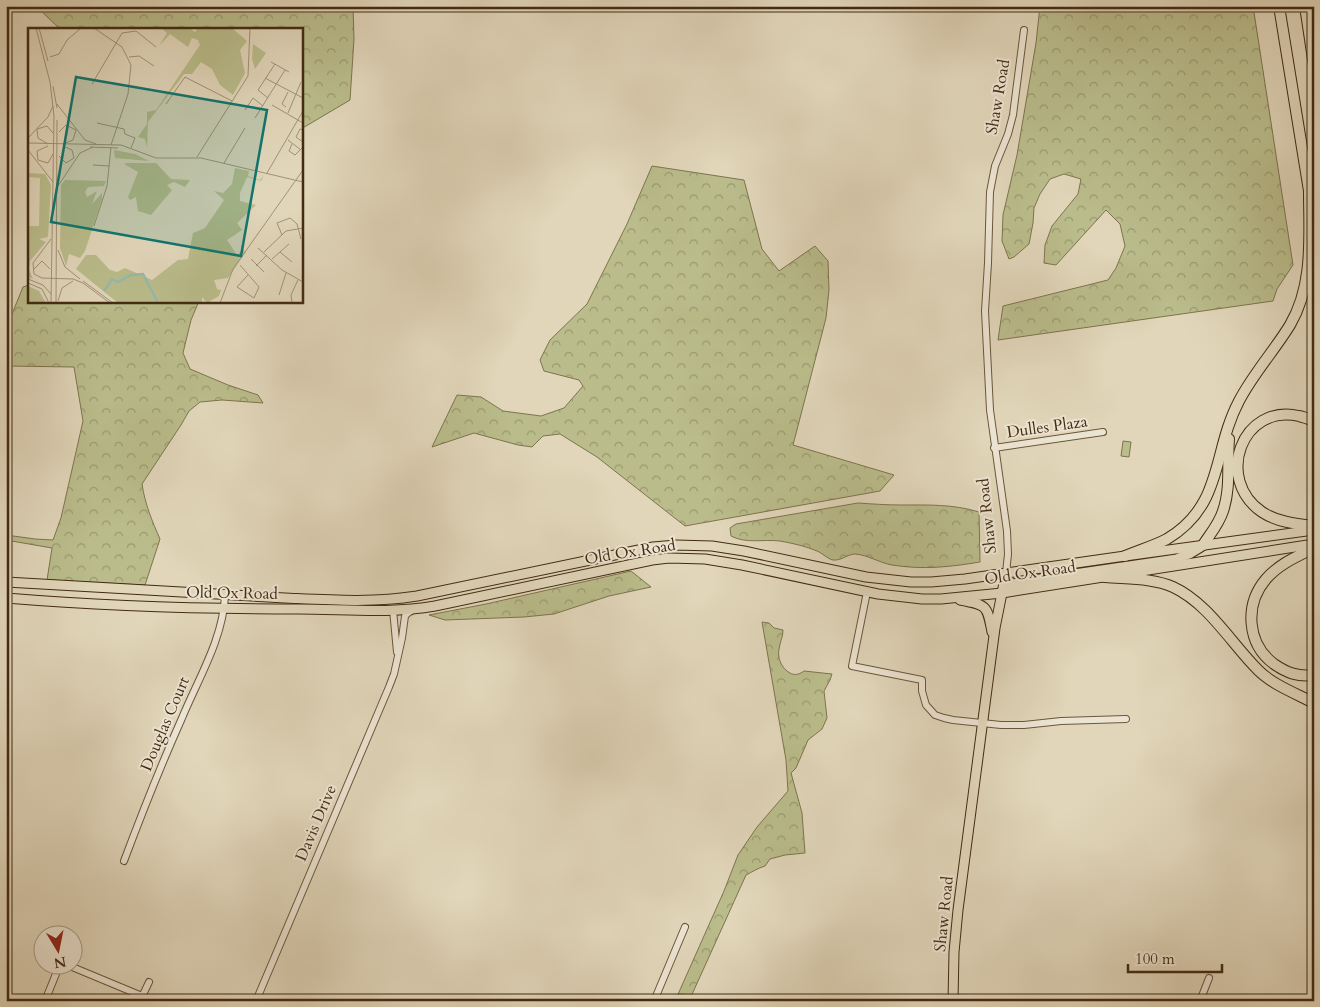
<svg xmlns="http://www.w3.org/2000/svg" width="1320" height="1007" font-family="Cardo,serif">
<defs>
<pattern id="forest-crowns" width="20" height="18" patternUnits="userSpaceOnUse" patternTransform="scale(1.25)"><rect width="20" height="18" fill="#babc8b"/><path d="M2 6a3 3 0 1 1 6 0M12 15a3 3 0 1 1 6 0" fill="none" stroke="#999970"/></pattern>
</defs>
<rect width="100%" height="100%" fill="#e1d6ba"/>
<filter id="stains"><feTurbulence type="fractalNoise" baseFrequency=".004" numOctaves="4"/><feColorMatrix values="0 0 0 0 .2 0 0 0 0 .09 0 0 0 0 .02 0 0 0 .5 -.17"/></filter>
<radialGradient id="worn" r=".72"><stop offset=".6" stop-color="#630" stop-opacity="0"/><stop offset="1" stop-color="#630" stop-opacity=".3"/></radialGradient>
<g fill="url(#forest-crowns)" stroke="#7e744e">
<polygon points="36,6 353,6 354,39 350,100 301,129 301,29 60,29"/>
<polygon points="1040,6 1253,6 1293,265 1277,289 1273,301 998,340 1003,306 1108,280 1116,268 1125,246 1120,224 1106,210 1056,265 1044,263 1045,245 1052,226 1078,194 1081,179 1064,174 1050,179 1040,194 1034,208 1033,223 1029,244 1014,257 1009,259 1002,241 1003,215 1017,155 1036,43"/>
<polygon points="652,166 744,180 762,249 779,271 815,246 828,261 829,290 826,318 793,445 894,475 880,491 685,526 597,457 560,434 543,436 532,447 518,445 474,433 432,447 457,395 481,397 503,411 541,416 564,408 583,386 579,380 544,371 540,360 550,340 587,304 627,224"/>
<path d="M29,285V301H199L191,320L183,353L190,369L228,385L258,395L263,403L222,400L200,402L189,411L181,425L142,484C145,504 152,521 160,539L145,585L47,580L52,548L6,540V535L35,539L53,540L61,518L83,421L74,367L6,366V311L9,310L12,314L23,287Z"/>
<path d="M858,503C873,504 887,505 901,505C928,505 953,504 979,512L980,562C950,567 923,570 892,565C880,563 868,555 855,554C848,554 841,561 833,560C828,559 822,553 817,551C806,546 791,543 780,541C763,539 746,544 731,536L730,528L736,524Z"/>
<polygon points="631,571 651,587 609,596 554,614 524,617 445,620 429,615 486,604"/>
<path d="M762,622L769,623L774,628L783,630C783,637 780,642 779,649C777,658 782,669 790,673C795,676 800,674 804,671L832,674L830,680L824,691L827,718L822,729L808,740L796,768L791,773L802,813L805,853L785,855L770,859L765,866C758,868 752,872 746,875L689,1001H675L724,891L738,855L757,827L788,791L786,760Z"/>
</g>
<polygon fill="#babc8b" stroke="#7e744e" points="1123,441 1131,442 1129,457 1121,456"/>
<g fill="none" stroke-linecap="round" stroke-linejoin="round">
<g stroke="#6a563c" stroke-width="8">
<g id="minor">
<polyline points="994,448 1103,432"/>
<polyline points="1006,573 1008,554 1007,531 990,410 985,311 988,263 990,192 995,166 1008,134 1013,115 1024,30"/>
<polyline points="867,592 852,666 922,680 922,691 926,705 935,715 944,718 953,720 1001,725 1024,725 1061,721 1126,719"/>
<polyline points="393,610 397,652"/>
<path d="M124,861C142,813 161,765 182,718C198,679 223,639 225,596"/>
<polyline points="65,964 142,996"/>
<polyline points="45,1001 60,964"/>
<polyline points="140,1001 149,982"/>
<polyline points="256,1001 389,687 394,674 402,638 405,616 408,613 413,610"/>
<polyline points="654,1001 685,927"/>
<polyline points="1200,1001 1209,978"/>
</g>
</g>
<g stroke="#422b12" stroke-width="11">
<g id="major">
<path d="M6,582L285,598C329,600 373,603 417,596L653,547L676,545L712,546L744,551L866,577L911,582H931L965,579L1125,556L1314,530"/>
<polyline points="1003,591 1013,584 1033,580 1177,559 1191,553 1201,547"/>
<path d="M6,598C103,606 201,609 298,609C344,609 390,614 435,606L652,560L669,558L705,559L742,565L878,594L922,599H941L1002,593L1314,544"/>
<path d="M960,600C987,605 987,605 992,632"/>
<polyline points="953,1001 954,952 958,910 995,628 1006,573"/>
</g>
</g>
<g stroke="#422b12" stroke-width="12">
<g id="highway">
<polyline points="1279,6 1310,197"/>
<polyline points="1305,6 1314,66"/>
<path d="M1314,421C1309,419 1304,417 1299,416C1242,403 1214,479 1262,512C1277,522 1296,524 1314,526"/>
<path d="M1203,545C1210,534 1219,524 1223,511C1231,488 1227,463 1229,439"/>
<path d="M1314,548C1296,557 1279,564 1266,579C1244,605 1247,644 1274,664C1287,673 1298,677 1314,675"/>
<path d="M1125,556C1139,550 1154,546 1167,539C1224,505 1212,452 1239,401C1253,374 1274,351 1290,325C1314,284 1309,236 1309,191"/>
<path d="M1105,577C1127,579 1153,578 1173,587C1208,603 1231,643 1258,670C1273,685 1295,693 1314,703"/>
</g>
</g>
<use href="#minor" stroke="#ece4d2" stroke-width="6"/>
<use href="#major" stroke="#e1d6ba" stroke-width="9"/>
<use href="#highway" stroke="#e1d6ba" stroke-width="10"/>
</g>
<g text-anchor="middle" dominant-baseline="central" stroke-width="4" stroke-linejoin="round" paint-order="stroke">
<g font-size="16" fill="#422b12" stroke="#ece4d2">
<text transform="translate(998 97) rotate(-80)">Shaw Road</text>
<text transform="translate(1047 427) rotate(-8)">Dulles Plaza</text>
<text transform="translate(987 516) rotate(-96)">Shaw Road</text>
<text transform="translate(630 552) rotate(-9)">Old Ox Road</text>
<text transform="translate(1030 573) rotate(-8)">Old Ox Road</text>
<text transform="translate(232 593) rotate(1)">Old Ox Road</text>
<text transform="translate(165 724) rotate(-67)">Douglas Court</text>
<text transform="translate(316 823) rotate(-67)">Davis Drive</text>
<text transform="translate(944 914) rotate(-84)">Shaw Road</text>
</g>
</g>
<g transform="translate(28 28)">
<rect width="275" height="275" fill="#e1d6ba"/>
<path d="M133,0H161L167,4L170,0H204L219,13L212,22L217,45L205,67L192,57L184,41L173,34L164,46H156L120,94L119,119L117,111L110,109L119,96V84L128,82L172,17L170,12L164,10L160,19L142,6L131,18L139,5ZM225,16L238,25L227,41L224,31ZM86,122L107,126L121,133L87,130ZM99,135H128L143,151L162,152L157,159L146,154L139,157L144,162L123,187L110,183L108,169L102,172L100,169L110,144L96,136ZM207,140L221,143L220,148L232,152L236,147L233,153L219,149L212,165V173L228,177L209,195L214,202L199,212L209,227L215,221L218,224L200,250L186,252L189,261L193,262L191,268L179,275L174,269V275H90L48,241L58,227H68L82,242L89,244L97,240L124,252L150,232L160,231L165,205L177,200L196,172L186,163L195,165L204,156ZM0,145L17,146L23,157L20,209L11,211L18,214L2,233L1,241L5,251L0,249V198H11L12,150L0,149ZM37,152L78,153L76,158L60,159L57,164L59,169L69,163L64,176L74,165V171L57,223L52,230L41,226L38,238L32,220L33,157ZM0,258L11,263L18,275H0Z" fill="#babc8b"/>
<path fill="none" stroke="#95baab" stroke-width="2.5" d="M76,263L84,251L90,254L103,247L115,246L130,275"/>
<path fill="none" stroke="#a19277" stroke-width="1" d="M8,0L22,54L26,88L23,275M11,0L20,33M66,0L94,19L103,37L100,66L83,117M22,29L31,26L39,12L53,0M101,29L111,28L126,38M243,34L261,44M237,50L275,70M64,56L94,5L108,3L128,19M25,58L29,80M240,70L230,62L247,36M29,76L57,112L68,116M138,76L157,49L204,73M244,77L275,95M258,79L254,76L260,64M217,82L225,70L235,78M260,85L273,54M227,90L257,42M69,95L96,101L97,106L107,110L103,120M275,102L272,101L268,109L275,114M31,104L38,97L48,102L45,112L35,116M0,110L20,89L25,78M260,112L273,122M0,115L93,117L128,130H173L275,154M20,116L10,110L9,101L19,98L25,105M264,116L261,123L267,127L275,119M20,118L9,123L10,132L20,135L25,126M62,119L90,120M0,122L25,154M31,128L38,135L46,130L44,122L35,118M169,129L220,48L222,0M196,135L217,100M65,137L81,138M239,145L275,83M30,158L52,125L65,119M66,198L79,158L83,119M254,207L249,195L262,190L269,196L273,211M23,211L5,235L6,246L14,250L45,251L55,255M230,220L254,242L275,254M30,222L37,239L52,251M236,224L258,203L275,200M252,224L264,234M223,231L236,244M244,231L261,216M212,237L231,259L226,270L209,259L220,247M228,238L239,227M6,241L14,233L22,241M0,251L15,257L23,266M55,253L85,275M0,255L14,261L21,275M55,255L82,275M251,267L258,245M30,273L34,260L45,253M28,275L29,92M192,275L205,241L275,142M264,275L263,267L270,252"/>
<path fill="#0f766e" fill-opacity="0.15" stroke="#0f766e" stroke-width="2.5" d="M48,49L239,82L213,228L23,194Z"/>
<rect width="275" height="275" fill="none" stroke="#422b12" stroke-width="2.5"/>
</g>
<rect width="1320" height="1007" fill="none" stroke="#e1d6ba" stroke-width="25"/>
<rect x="8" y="8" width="1305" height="992" fill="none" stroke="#422b12" stroke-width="2.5"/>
<rect x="12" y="12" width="1295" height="982" fill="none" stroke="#422b12"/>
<g transform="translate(58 950) rotate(170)"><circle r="24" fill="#ece4d2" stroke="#a89a85"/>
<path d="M0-4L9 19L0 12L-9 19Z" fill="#8f2418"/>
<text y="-8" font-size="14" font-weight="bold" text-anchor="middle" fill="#422b12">N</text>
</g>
<path d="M1128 964v8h94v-8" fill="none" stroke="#422b12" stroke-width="2.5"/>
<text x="1135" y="964" font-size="15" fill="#422b12" stroke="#ece4d2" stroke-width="4" paint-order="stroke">100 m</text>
<rect width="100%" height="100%" filter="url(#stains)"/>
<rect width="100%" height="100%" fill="url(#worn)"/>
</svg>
